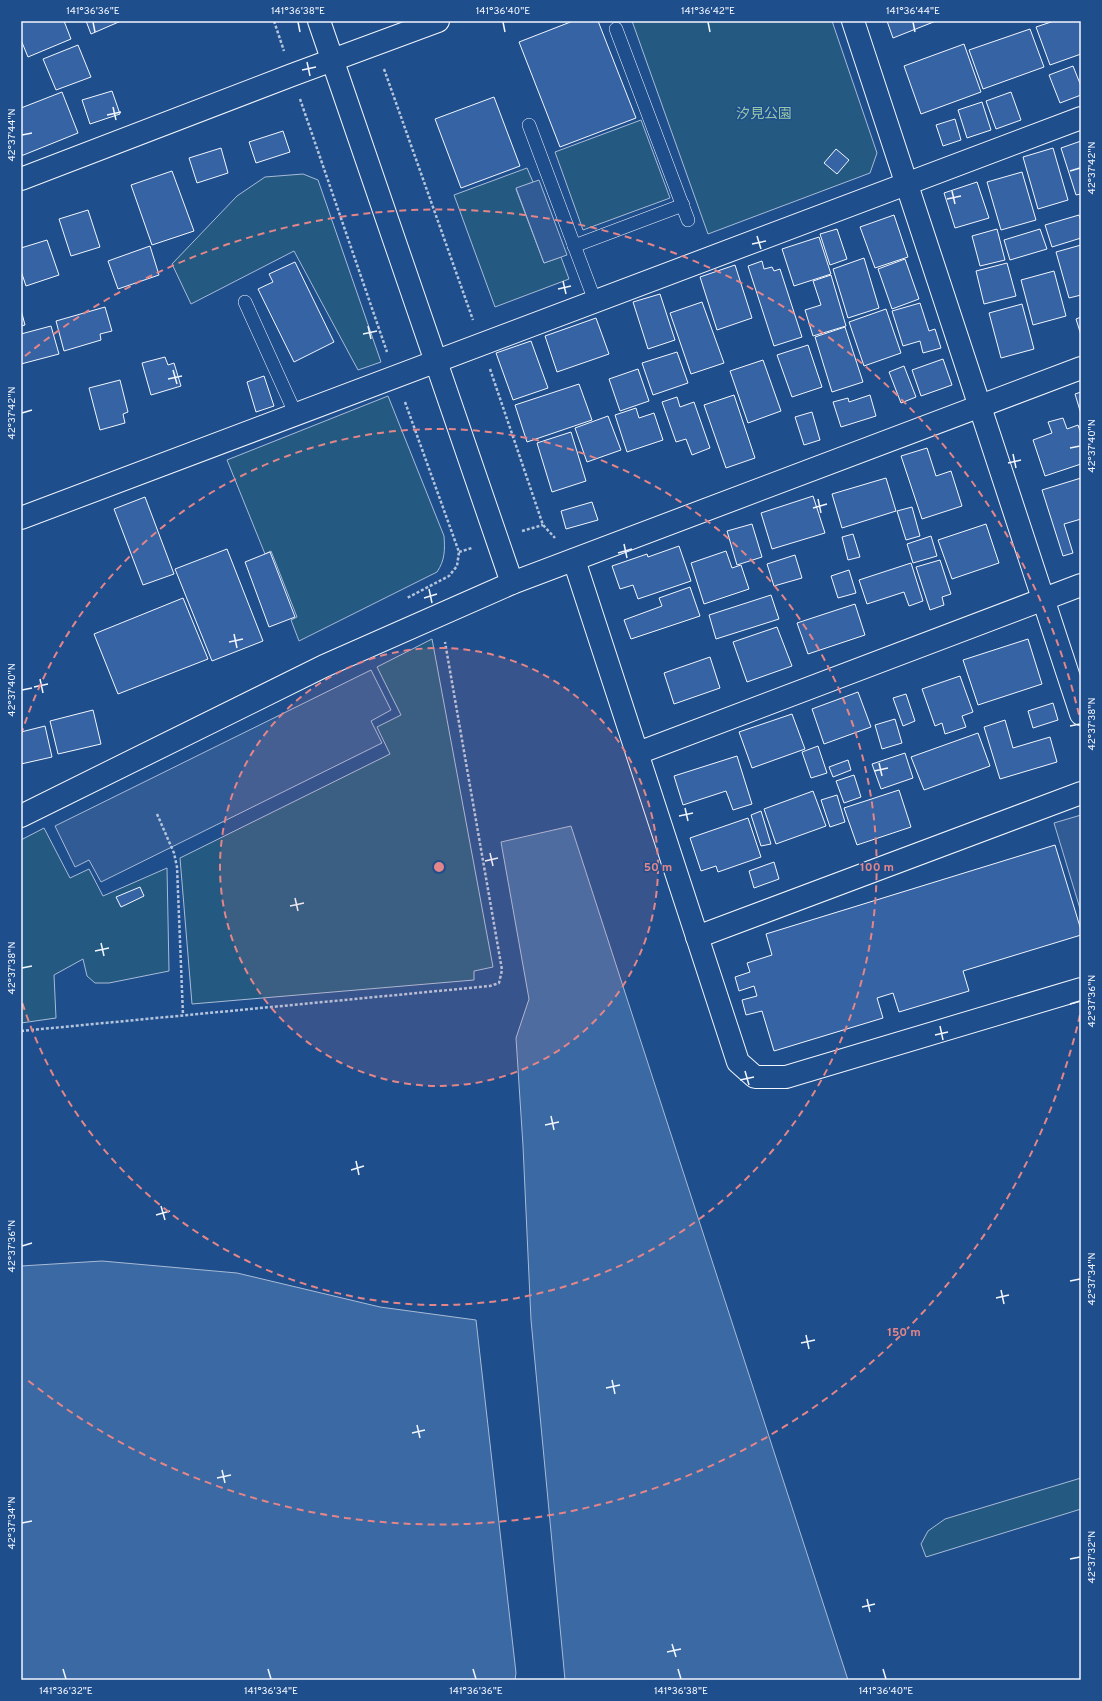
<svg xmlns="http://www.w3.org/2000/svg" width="1102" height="1701" font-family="Overpass,'Noto Sans JP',sans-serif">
<rect width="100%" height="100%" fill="#1f4e8c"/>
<g fill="#245a82" stroke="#a8bbd7">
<polygon points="632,21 832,21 877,153 870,173 708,234"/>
<polygon points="641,120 670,198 583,230 555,152"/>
<polygon points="527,168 533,182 516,189 544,263 561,257 569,279 495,307 454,195"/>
<polygon points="303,174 318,180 381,362 358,370 294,251 191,304 172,264 237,196 265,177"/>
<path d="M388,396L444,536C445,550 445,560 437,572L299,641L291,620L297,617L271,551L265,554L227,460Z"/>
<polygon points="432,639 493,967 474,971 474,980 192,1004 180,858 390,754 377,727 401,715 377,667"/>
<polygon points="44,828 70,878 89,869 103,896 167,868 169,971 109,983 95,983 87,976 83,959 54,975 56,1018 21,1023 21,840"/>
<polygon points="1081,1478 1081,1509 926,1557 921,1544 928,1531 945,1519"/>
</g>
<g fill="#305b95" stroke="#a8bbd7">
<polygon points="539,180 567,255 544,263 516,188"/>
<polygon points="371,670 391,710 371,721 382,743 101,882 89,860 75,867 55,826"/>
<polygon points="1081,815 1081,912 1054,823"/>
</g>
<g fill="#3b69a3" stroke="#a8bbd7">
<polygon points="571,826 848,1680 565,1680 531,1320 523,1146 516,1038 529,999 501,842"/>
<polygon points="102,1261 237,1273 380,1307 476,1320 516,1673 515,1680 21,1680 21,1266"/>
</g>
<g fill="#3563a3" stroke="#f2f6ff">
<polygon points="21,21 64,21 71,39 28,57 21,40"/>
<polygon points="86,21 121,21 91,34"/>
<polygon points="573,21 598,21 636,118 560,147 519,42"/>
<polygon points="887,21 936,21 893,38"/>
<polygon points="1054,21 1081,21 1081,54 1050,65 1036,27"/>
<polygon points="1030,29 1044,67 983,89 969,50"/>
<polygon points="964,44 981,92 921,114 904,66"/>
<polygon points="78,45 91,77 56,90 43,59"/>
<polygon points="1073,66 1081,86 1081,95 1060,103 1049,75"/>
<polygon points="112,91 120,114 90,124 82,100"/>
<polygon points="62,92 78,133 21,156 21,108"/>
<polygon points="1011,92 1021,120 996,129 986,101"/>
<polygon points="494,97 520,166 461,188 435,119"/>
<polygon points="982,102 991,130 967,138 958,110"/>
<polygon points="955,119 961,140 943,146 936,125"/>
<polygon points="283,131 290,152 256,163 249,142"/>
<polygon points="1081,141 1081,194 1076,195 1061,148"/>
<polygon points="221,148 228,173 197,183 189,158"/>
<polygon points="1053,148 1068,200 1038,209 1023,157"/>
<polygon points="836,149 849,160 837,174 824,163"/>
<polygon points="172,171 194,231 152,245 131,185"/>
<polygon points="1022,172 1036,220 1001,230 987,182"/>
<polygon points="977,182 989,218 955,228 944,193"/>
<polygon points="88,210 100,247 71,256 59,219"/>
<polygon points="894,215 908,257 875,268 860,227"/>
<polygon points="1079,215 1081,221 1081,238 1052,247 1045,225"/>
<polygon points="837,229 847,259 830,265 820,234"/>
<polygon points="997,229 1005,260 980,266 972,236"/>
<polygon points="1040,229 1047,249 1010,260 1004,240"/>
<polygon points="819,237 831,274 794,286 782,249"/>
<polygon points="47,240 59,275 26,286 21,271 21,248"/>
<polygon points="1081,245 1081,295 1069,298 1056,252"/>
<polygon points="150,246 159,275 118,289 108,261"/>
<polygon points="864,258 879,308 848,318 833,269"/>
<polygon points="905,259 919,299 892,309 878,269"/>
<polygon points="762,261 764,269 772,267 774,271 780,269 802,337 774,346 748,266"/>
<polygon points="295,262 334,342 294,362 258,289 273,282 269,274"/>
<polygon points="1007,263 1016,296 984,304 976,271"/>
<polygon points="735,265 752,318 717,330 700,277"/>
<polygon points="1054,271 1066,316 1033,325 1021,280"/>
<polygon points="831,275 846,326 813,336 805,310 821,305 813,281"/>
<polygon points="660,294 675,340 648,349 633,302"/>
<polygon points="702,302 724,363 691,374 670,313"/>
<polygon points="920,303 929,331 935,329 941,348 923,353 920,341 903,346 892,311"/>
<polygon points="1022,304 1034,349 1001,358 989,313"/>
<polygon points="105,307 112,331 100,334 101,340 64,351 56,321"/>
<polygon points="886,309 901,353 864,366 849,322"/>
<polygon points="21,310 25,325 21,326"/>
<polygon points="1081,317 1081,335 1076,319"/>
<polygon points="596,318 609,354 557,372 545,336"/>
<polygon points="51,326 59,354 21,364 21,334"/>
<polygon points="845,327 863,382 832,392 815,337"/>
<polygon points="531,341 548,388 513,400 496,353"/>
<polygon points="808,345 822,387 792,397 777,355"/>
<polygon points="677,352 688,383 653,395 642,363"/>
<polygon points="165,357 168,365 174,363 181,386 151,395 142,363"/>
<polygon points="943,359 952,385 921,396 912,370"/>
<polygon points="763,360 781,411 748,423 730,371"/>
<polygon points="904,366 916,397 901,403 889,372"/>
<polygon points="638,369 649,401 620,411 609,379"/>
<polygon points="264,376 274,406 256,412 247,382"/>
<polygon points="120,380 128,412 123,414 125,423 100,430 89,388"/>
<polygon points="579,384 592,420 527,442 515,405"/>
<polygon points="1081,392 1081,414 1075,394"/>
<polygon points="734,395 755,458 726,468 704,405"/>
<polygon points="870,395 876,416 841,427 833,402 848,398 849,402"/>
<polygon points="677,397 680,407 694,402 710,448 692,455 686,439 676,442 662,402"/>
<polygon points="636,408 639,418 654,413 663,440 627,452 615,415"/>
<polygon points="812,412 820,440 804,445 795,417"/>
<polygon points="608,416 621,450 587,462 575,428"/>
<polygon points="1063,418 1067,429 1078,425 1081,434 1081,464 1045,476 1033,440 1052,433 1048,422"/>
<polygon points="571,432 586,481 552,492 537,443"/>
<polygon points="927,448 936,476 951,471 962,506 922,519 901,456"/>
<polygon points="886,478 896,511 842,528 832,494"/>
<polygon points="1081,478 1081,519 1064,524 1073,553 1063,556 1042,490"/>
<polygon points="813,496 825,533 772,549 761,513"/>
<polygon points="145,497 174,574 143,585 114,509"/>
<polygon points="592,502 598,520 566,529 561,511"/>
<polygon points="912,507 920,536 906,540 897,511"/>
<polygon points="752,524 762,557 737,565 727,531"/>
<polygon points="986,524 999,563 952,579 938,540"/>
<polygon points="853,534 860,557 848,560 842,537"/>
<polygon points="931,536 937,556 913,563 907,544"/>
<polygon points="679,546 691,581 638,599 633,585 620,589 612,566 647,554 648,557"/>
<polygon points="227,549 263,641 212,661 175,569"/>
<polygon points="726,551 732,568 741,565 749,589 704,604 691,563"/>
<polygon points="270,552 295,617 269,627 245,562"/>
<polygon points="795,555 802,578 774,586 767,564"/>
<polygon points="940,560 951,594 942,597 944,605 930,610 916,567"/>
<polygon points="911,563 923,601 909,606 904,592 867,604 859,580"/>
<polygon points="849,570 856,593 838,598 831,576"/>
<polygon points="690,587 700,616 631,639 624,620 662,606 659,598"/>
<polygon points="771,595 779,619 716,639 709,615"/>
<polygon points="183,598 208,659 118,694 94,634"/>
<polygon points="855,604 865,635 808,654 797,623"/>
<polygon points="777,627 792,666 747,682 733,642"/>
<polygon points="1028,639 1042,684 978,705 963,660"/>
<polygon points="710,657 720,688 674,704 664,673"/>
<polygon points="960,676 973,712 962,716 966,727 945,734 942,723 935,726 922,689"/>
<polygon points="858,692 871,727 824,744 812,709"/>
<polygon points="906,694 915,721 903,726 893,698"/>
<polygon points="1053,703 1058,720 1033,728 1028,711"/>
<polygon points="93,710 101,744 58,754 50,721"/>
<polygon points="792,714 805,749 752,768 739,732"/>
<polygon points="895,719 902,743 882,749 875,725"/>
<polygon points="1005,720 1013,748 1050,737 1057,762 1000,779 984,727"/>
<polygon points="45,726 52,757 21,764 21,732"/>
<polygon points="978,733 990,766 924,790 911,757"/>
<polygon points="818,746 827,773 811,778 802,752"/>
<polygon points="905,753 913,778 881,789 872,764"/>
<polygon points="737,756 752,804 733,810 726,791 683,805 674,776"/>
<polygon points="848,760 851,770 833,777 829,767"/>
<polygon points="854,775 861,797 844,803 836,781"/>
<polygon points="899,790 911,827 857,845 844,808"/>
<polygon points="813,791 826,826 776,844 764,809"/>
<polygon points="837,795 845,822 830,827 821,800"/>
<polygon points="761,811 771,844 761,846 751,815"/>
<polygon points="748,818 761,857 718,872 716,866 701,871 690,838"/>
<polygon points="1055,845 1081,930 1081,935 963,971 969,991 899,1012 893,993 877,998 883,1018 774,1051 762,1011 746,1015 742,1000 757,996 754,986 739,991 735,977 750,972 747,963 772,955 766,934"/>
<polygon points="774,862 779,879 754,888 749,871"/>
<polygon points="140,887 144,896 121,907 116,897"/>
</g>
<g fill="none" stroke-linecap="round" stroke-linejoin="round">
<g stroke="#f2f6ff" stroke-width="14">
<g id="service">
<polyline points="616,29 688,220"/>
<polyline points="529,125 595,301"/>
<polyline points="574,246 683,205"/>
<polyline points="245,302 296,415"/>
</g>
</g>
<g stroke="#f2f6ff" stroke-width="24">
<g id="minor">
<polyline points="319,21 512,583"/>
<polyline points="853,21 1081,714"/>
<polyline points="21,179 292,75 438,21"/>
<polyline points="21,518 1081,118"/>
<polyline points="574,560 738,1062 755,1077 786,1077 1081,989"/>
<polyline points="638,753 1081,585"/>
<polyline points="21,816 324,666 512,583 1081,368"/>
<polyline points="697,937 1081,793"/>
</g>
</g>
<g stroke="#b3c4dc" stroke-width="2.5" stroke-dasharray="3 2" stroke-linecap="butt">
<polyline points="274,21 284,51"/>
<polyline points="384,69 473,320"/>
<polyline points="300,99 387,352"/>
<polyline points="490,369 543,525 555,538"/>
<polyline points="405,402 459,552 457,566 449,576 407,598"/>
<polyline points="522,531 543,525"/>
<polyline points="459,552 472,548"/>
<polyline points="157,814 174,853 177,867 183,1015"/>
<polyline points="21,1031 490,986 499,983 502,970 445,642"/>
</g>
<use href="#service" stroke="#1f4e8c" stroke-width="13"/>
<use href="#minor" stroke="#1f4e8c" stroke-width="22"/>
</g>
<path fill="none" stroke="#f2f6ff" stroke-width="1.5" d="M93,22L95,32M298,22L300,32M503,22L505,32M708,22L710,32M913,22L915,32M307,62L310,76M302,70L316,67M113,107L116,120M107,115L121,112M22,135L32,133M1070,171L1080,168M952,191L955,204M947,199L961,196M757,236L761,249M752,244L766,241M563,281L566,294M558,289L571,286M368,326L371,339M363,334L377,331M173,370L177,384M168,379L182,376M22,413L32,410M1070,448L1080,446M1013,454L1016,468M1008,463L1021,460M818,499L821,513M813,508L827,504M624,544L627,558M618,553L632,549M429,589L432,603M424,598L437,594M234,634L237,648M229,642L243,639M40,679L43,693M34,687L48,684M22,690L32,688M1070,726L1080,724M879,763L882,776M874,771L888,768M685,808L688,821M679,816L693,813M490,853L493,866M485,861L498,858M295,898L298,911M290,906L304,903M101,943L104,956M95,951L109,948M22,968L32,966M1070,1004L1080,1001M940,1026L943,1040M935,1035L948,1032M745,1071L749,1085M740,1080L754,1077M551,1116L554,1130M545,1125L559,1122M356,1161L359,1175M351,1170L364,1166M161,1206L165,1220M156,1215L170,1211M22,1246L32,1243M1070,1281L1080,1279M1001,1290L1004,1304M996,1298L1009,1295M806,1335L809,1349M801,1343L815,1340M612,1380L615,1394M606,1388L620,1385M417,1425L420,1438M412,1433L425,1430M222,1470L225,1483M217,1478L231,1475M22,1523L32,1521M1070,1559L1080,1557M867,1599L870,1612M862,1607L875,1604M672,1644L676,1657M667,1652L681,1649M63,1669L66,1679M268,1669L271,1679M473,1669L476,1679M678,1669L681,1679M883,1669L886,1679"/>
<circle cx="439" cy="867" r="219" fill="#e38589" fill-opacity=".12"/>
<g fill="none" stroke="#e38589" stroke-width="2" stroke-dasharray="7 5">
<circle cx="439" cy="867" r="219"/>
<path d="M21 735A438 438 0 1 1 21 999"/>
<path d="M1080 1015A658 658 0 0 1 25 1378M25 356A658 658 0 0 1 1080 719"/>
</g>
<g text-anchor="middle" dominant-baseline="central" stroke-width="3" stroke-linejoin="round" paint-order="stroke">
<g font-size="14" fill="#97c8a6" stroke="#1f4e8c">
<text x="764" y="114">汐見公園</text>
</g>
</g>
<circle cx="439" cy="867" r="6" fill="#e38589" stroke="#1f4e8c" stroke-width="2"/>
<g font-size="12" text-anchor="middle" font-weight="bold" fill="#e38589" stroke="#1f4e8c" stroke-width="3" stroke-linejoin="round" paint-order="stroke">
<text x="658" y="871">50 m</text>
<text x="877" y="871">100 m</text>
<text x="904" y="1336">150 m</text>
</g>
<rect width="1102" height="1701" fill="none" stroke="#1f4e8c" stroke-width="44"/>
<rect x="22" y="22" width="1058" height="1657" fill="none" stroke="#f2f6ff" stroke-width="1.5"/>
<g font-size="10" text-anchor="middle" fill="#f2f6ff">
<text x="93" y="14">141°36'36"E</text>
<text x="298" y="14">141°36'38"E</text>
<text x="503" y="14">141°36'40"E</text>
<text x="708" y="14">141°36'42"E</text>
<text x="913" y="14">141°36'44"E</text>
<text transform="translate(11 135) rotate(-90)" y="4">42°37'44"N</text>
<text transform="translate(1091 168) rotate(-90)" y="4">42°37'42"N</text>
<text transform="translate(11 413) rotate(-90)" y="4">42°37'42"N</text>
<text transform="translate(1091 446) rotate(-90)" y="4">42°37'40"N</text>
<text transform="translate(11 690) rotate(-90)" y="4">42°37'40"N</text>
<text transform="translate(1091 724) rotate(-90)" y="4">42°37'38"N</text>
<text transform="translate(11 968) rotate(-90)" y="4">42°37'38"N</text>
<text transform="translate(1091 1001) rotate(-90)" y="4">42°37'36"N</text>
<text transform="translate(11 1246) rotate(-90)" y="4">42°37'36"N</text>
<text transform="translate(1091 1279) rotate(-90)" y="4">42°37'34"N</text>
<text transform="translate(11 1523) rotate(-90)" y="4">42°37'34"N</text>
<text transform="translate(1091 1557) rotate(-90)" y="4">42°37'32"N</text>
<text x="66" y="1694">141°36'32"E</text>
<text x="271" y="1694">141°36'34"E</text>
<text x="476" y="1694">141°36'36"E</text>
<text x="681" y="1694">141°36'38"E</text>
<text x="886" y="1694">141°36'40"E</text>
</g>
</svg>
